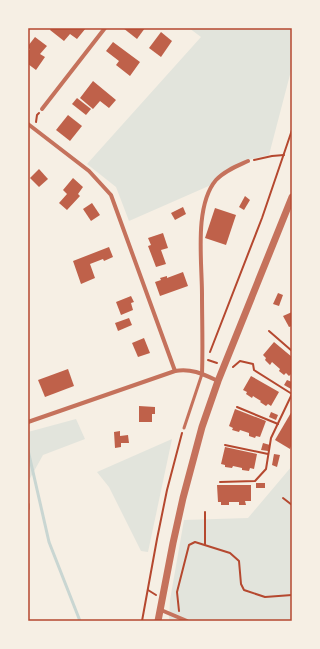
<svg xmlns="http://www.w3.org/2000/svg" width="320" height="649" font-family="'Noto Sans',sans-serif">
<rect width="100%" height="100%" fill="#f6efe4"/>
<g fill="#e2e4dc">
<polygon points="189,28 292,28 292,67 269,155 247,160 231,168 211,185 129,221 116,187 87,164 201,37"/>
<polygon points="76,419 85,439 43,455 28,482 28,432"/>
<polygon points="172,439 148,552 141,551 109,487 97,472"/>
<polygon points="292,466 292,621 169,621 170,600 184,520 248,518"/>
</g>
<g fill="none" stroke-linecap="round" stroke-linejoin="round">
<polyline stroke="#c9d6d2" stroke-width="3" points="28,450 49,542 80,621"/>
</g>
<g fill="#bf614a">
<polygon points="51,28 86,28 77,39 70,34 64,41 50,30"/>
<polygon points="123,28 145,28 137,39"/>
<polygon points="161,32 172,41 161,57 149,48"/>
<polygon points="35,37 47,46 40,54 45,57 36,70 28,64 28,52 30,49 28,48 28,46"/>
<polygon points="113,42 140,62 130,76 116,65 119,61 106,51"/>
<polygon points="93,81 116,100 109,108 100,101 93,109 80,98"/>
<polygon points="77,98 91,109 86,115 72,104"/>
<polygon points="68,115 82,126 70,141 56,130"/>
<polygon points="39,169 48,179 39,187 30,178"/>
<polygon points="73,178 83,187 78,194 80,196 67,210 59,203 67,194 63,190"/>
<polygon points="245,196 250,200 244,210 239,207"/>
<polygon points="92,203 100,215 91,221 83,209"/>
<polygon points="183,207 186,214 175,220 171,213"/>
<polygon points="215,208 236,215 226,245 205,238"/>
<polygon points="163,233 168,248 161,250 166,264 156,267 148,246 151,245 148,238"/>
<polygon points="109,247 113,257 104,261 103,259 90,264 95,278 81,284 73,261"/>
<polygon points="183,272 188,286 160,296 155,282 161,280 160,278 167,276 167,278"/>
<polygon points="278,293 283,295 279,306 273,304"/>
<polygon points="131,296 134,302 131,303 133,310 121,315 116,302"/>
<polygon points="292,312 292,326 289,327 283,316"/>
<polygon points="129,318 132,325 118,331 115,323"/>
<polygon points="144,338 150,353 138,357 132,343"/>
<polygon points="274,342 292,357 292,373 289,376 286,373 284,375 279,371 280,369 272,362 270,365 265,360 266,358 263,355"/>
<polygon points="68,369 74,386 45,397 38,380"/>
<polygon points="251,376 279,392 271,406 268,404 266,406 260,402 261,401 253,396 252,398 246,394 247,392 243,390"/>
<polygon points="287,380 292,382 291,389 284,385"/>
<polygon points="139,406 155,407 155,414 152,414 152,422 139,422"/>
<polygon points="235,409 266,421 260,437 256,436 255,438 249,436 249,433 240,430 239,432 232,430 233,428 229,426"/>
<polygon points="292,411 292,444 290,449 275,440"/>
<polygon points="271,412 278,415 276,420 269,417"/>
<polygon points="120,431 120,436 128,435 129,443 121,443 121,447 115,448 114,432"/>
<polygon points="263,443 270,445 268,451 261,450"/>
<polygon points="225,447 257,454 254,469 250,468 249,471 242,470 242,468 233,466 232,468 225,467 225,465 221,464"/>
<polygon points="274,454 280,455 277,467 272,465"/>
<rect x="256" y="483" width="9" height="5"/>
<polygon points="217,485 251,485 251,501 245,501 246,505 239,505 239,502 229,502 229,505 221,505 221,502 218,502"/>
</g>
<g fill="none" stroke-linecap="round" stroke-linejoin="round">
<g stroke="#b5482f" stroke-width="2">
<polyline points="36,122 37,115 39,113"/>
<polyline points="254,160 272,156 284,155"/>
<polyline points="269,331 292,351"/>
<polyline points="210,352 262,218 292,130"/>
<polyline points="208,360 217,363"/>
<polyline points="233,367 240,361 253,364 254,370 292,394"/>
<polyline points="237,407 278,424"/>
<polyline points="225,445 268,454"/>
<polyline points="220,482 255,481 266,469 271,438 292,394"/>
<polyline points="283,498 292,505"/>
<polyline points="205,512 205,545"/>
<polyline points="148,590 156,595"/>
<polyline points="179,611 177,592 189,545 195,542 230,553 239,561 241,584 244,590 265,597 292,595"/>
<polyline points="142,621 157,539 167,490 182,433"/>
</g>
<g stroke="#c5725c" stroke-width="3">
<polyline points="184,428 202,374"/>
<polyline points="28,504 28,509"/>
</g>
<g stroke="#c5725c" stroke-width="4">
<polyline points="42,109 105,28"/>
<path d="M28,124L89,171L111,195L175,371C191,368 203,374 218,381"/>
<path d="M202,374C203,347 202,320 202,294C202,262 194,206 216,180C224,171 237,166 248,161"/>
<polyline points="28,422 175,371"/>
<polyline points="161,610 187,621"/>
</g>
<polyline stroke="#c5725c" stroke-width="7" points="158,621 173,543 183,498 202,427 218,381 292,197"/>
</g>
<rect width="320" height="649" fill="none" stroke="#f6efe4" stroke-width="58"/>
<rect x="29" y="29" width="262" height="591" fill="none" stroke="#b5482f" stroke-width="1.5"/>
</svg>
